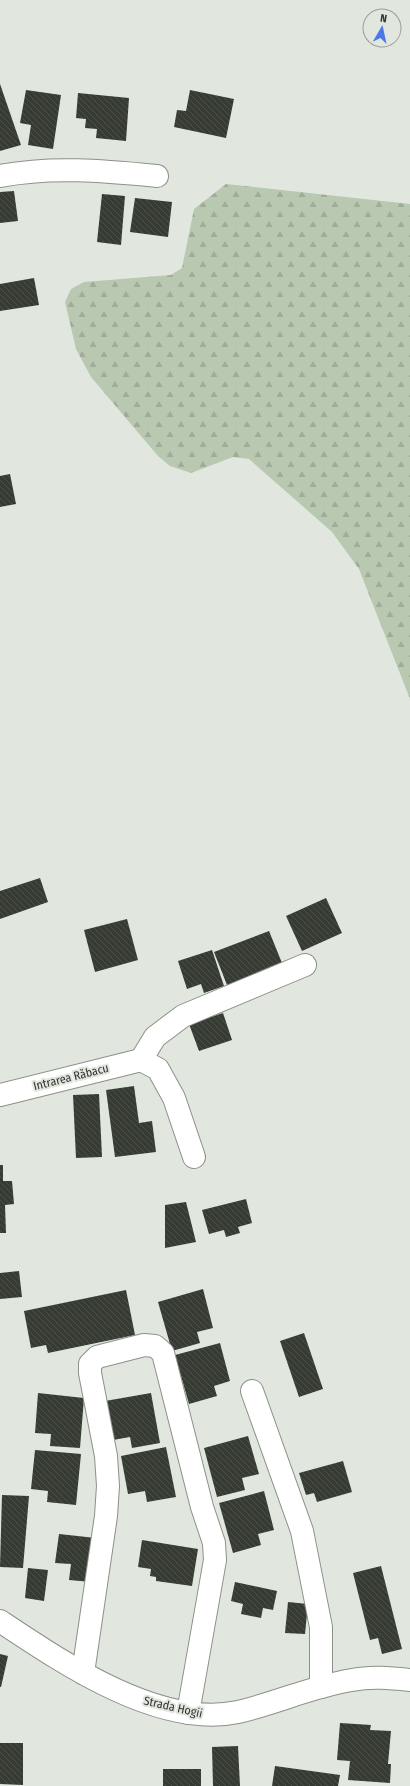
<svg xmlns="http://www.w3.org/2000/svg" width="410" height="1786" font-family="'Fira Sans Condensed',sans-serif">
<defs>
<pattern id="forest-firs" width="22" height="20" patternUnits="userSpaceOnUse"><rect width="22" height="20" fill="#b9c8b1"/><path d="M5 1l3.5 6h-7zM16 11l3.5 6h-7z" fill="#a0ac99"/></pattern>
<pattern id="building-back-hatch" width="6" height="6" patternUnits="userSpaceOnUse"><rect width="6" height="6" fill="#363b33"/><path d="M-1 5l2 2M0 0l6 6M5-1l2 2" fill="none" stroke="#4b4f48"/></pattern>
</defs>
<rect width="100%" height="100%" fill="#e1e7de"/>
<polygon fill="url(#forest-firs)" points="226,184 410,204 410,699 359,569 332,532 249,459 233,457 191,473 170,466 158,456 91,377 76,349 65,302 71,289 84,282 171,275 182,268 194,209"/>
<g fill="url(#building-back-hatch)">
<polygon points="0,84 21,145 0,151"/>
<polygon points="26,90 61,95 53,149 28,145 31,125 20,123"/>
<polygon points="190,90 234,99 226,138 174,127 177,110 186,111"/>
<polygon points="78,93 129,98 126,141 96,138 97,129 85,128 86,119 76,118"/>
<polygon points="14,191 18,221 0,223 0,192"/>
<polygon points="102,194 125,196 121,245 97,242"/>
<polygon points="135,198 172,202 168,237 130,232"/>
<polygon points="34,278 39,305 0,311 0,284"/>
<polygon points="10,474 16,504 0,507 0,476"/>
<polygon points="40,878 48,902 0,919 0,891"/>
<polygon points="326,898 342,933 302,951 286,916"/>
<polygon points="127,919 138,960 95,972 84,930"/>
<polygon points="269,931 282,963 227,985 214,952"/>
<polygon points="212,950 224,986 204,993 201,984 187,989 178,961"/>
<polygon points="223,1013 232,1040 199,1051 189,1024"/>
<polygon points="134,1086 139,1123 152,1121 156,1152 115,1157 106,1090"/>
<polygon points="99,1094 102,1157 76,1158 73,1095"/>
<polygon points="0,1165 3,1165 3,1181 12,1181 14,1204 5,1205 6,1233 0,1233"/>
<polygon points="246,1199 252,1223 238,1227 240,1233 226,1237 224,1230 209,1234 202,1210"/>
<polygon points="186,1202 196,1242 165,1248 165,1205"/>
<polygon points="19,1271 22,1297 0,1299 0,1273"/>
<polygon points="203,1289 213,1328 197,1332 200,1343 172,1351 158,1302"/>
<polygon points="126,1290 135,1335 48,1353 46,1345 31,1348 24,1311"/>
<polygon points="304,1333 323,1389 299,1397 280,1341"/>
<polygon points="220,1343 230,1381 214,1386 217,1396 189,1404 175,1355"/>
<polygon points="38,1393 84,1398 80,1448 50,1446 51,1434 35,1433"/>
<polygon points="151,1393 160,1443 132,1448 130,1437 113,1440 105,1401"/>
<polygon points="248,1436 259,1474 242,1478 245,1490 217,1497 204,1448"/>
<polygon points="166,1447 176,1497 147,1502 145,1491 128,1494 121,1456"/>
<polygon points="35,1450 81,1454 76,1505 47,1502 48,1491 31,1489"/>
<polygon points="343,1461 352,1492 317,1502 314,1493 306,1495 299,1473"/>
<polygon points="264,1491 274,1530 258,1534 261,1545 233,1553 219,1503"/>
<polygon points="2,1495 29,1496 23,1568 0,1567"/>
<polygon points="59,1534 96,1538 91,1582 69,1580 71,1564 55,1563"/>
<polygon points="142,1540 198,1549 192,1586 156,1581 156,1577 150,1576 151,1569 138,1567"/>
<polygon points="381,1566 402,1649 382,1654 378,1638 370,1640 353,1573"/>
<polygon points="28,1568 48,1570 44,1601 25,1598"/>
<polygon points="235,1582 277,1591 273,1610 263,1608 261,1618 241,1614 243,1604 231,1601"/>
<polygon points="288,1602 308,1604 305,1634 285,1633"/>
<polygon points="0,1654 8,1656 1,1687 0,1687"/>
<polygon points="340,1723 371,1725 370,1730 391,1731 388,1764 391,1764 390,1783 348,1780 350,1761 337,1760"/>
<polygon points="0,1743 23,1743 23,1785 0,1784"/>
<polygon points="238,1746 240,1786 213,1786 212,1747"/>
<polygon points="275,1766 340,1775 338,1786 272,1786"/>
<rect x="163" y="1769" width="38" height="17"/>
</g>
<g fill="none" stroke-linecap="round" stroke-linejoin="round">
<g stroke="#8b9188" stroke-width="24">
<g id="minor">
<path d="M0,176C52,166 104,171 157,176"/>
<polyline points="141,1060 155,1037 183,1016 305,965"/>
<polyline points="141,1060 158,1069 174,1098 194,1157"/>
<polyline points="0,1095 141,1060"/>
<polyline points="252,1391 302,1531 321,1627 321,1687"/>
<path d="M0,1621C63,1663 160,1729 238,1712C277,1703 313,1686 352,1680C371,1676 391,1678 410,1680"/>
<polyline points="83,1673 106,1516 108,1486 106,1456 90,1373 90,1364 97,1357 144,1345 155,1346 163,1353 202,1507 214,1543 215,1560 188,1713"/>
</g>
</g>
<use href="#minor" stroke="#fff" stroke-width="22"/>
</g>
<g text-anchor="middle" dominant-baseline="central" stroke-width="4" stroke-linejoin="round" paint-order="stroke">
<g font-size="12" fill="#323431" stroke="#e1e7de">
<text transform="translate(71 1077) rotate(-14)">Intrarea Răbacu</text>
<text transform="translate(173 1707) rotate(13)">Strada Hogii</text>
</g>
</g>
<g transform="translate(382 28) rotate(9)"><circle r="19" fill="#e1e7de" stroke="#9b9f99"/>
<path d="M0-3L7 15L0 10L-7 15Z" fill="#4c77ea"/>
<text y="-6" font-size="11" font-weight="bold" text-anchor="middle" fill="#323431">N</text>
</g>
</svg>
